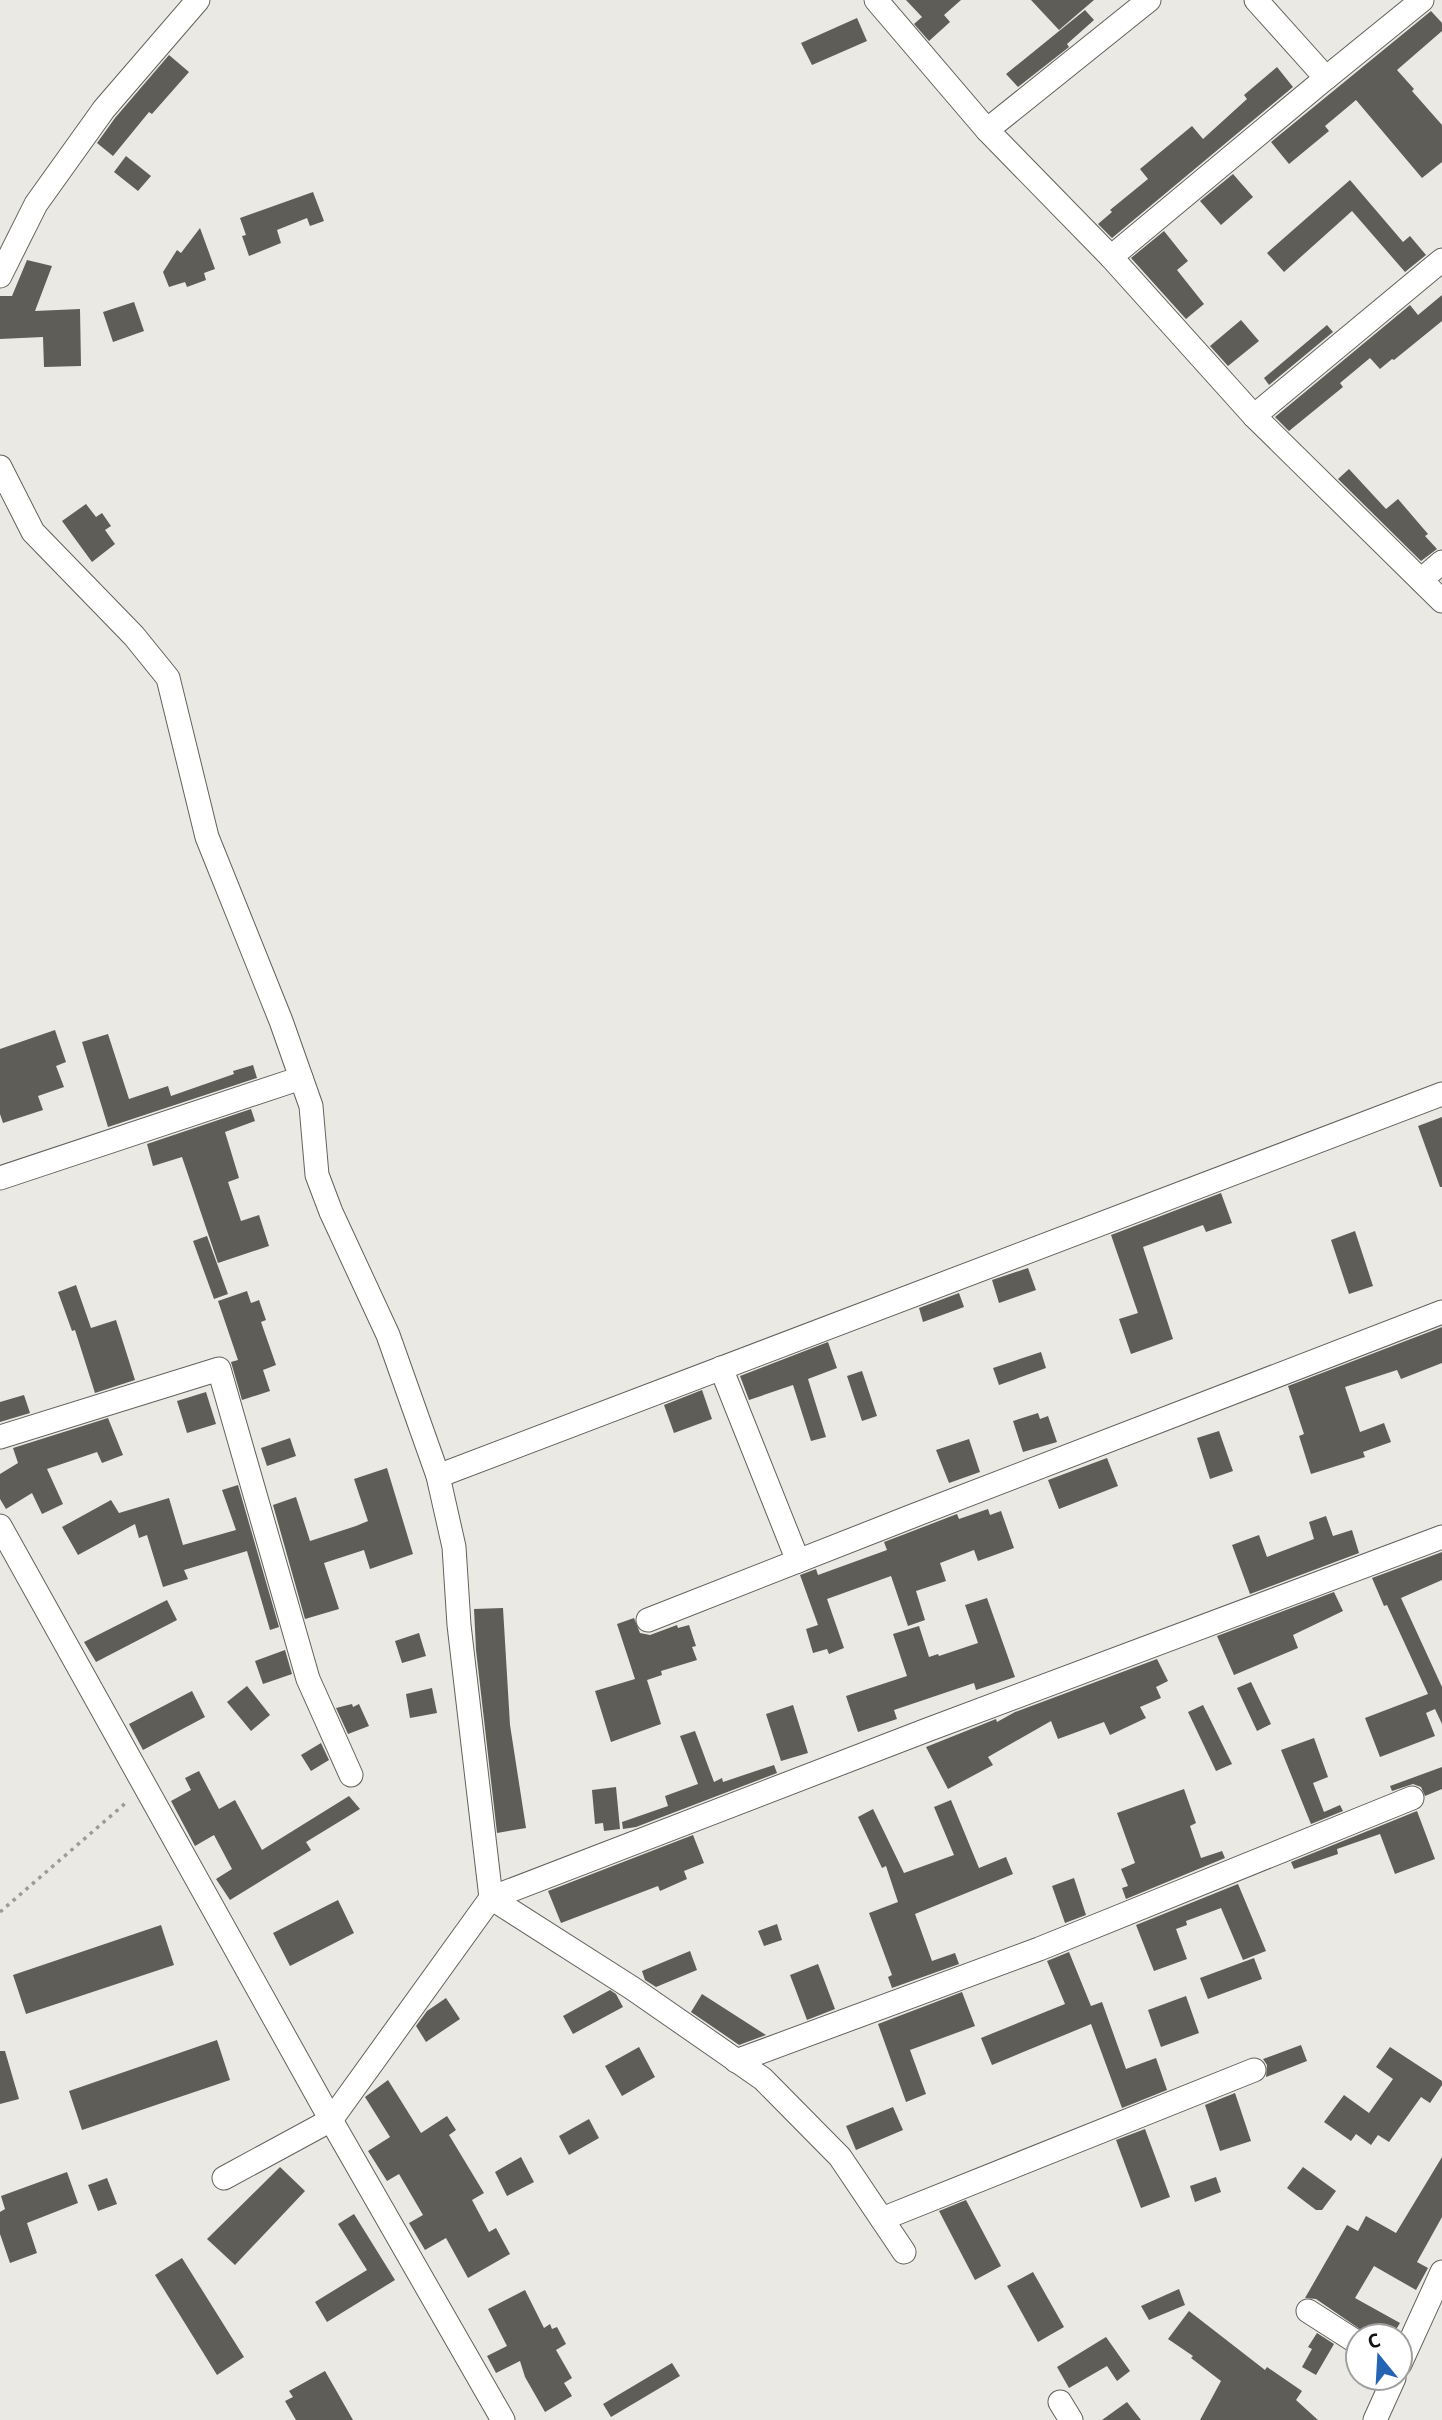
<svg xmlns="http://www.w3.org/2000/svg" width="1442" height="2420" font-family="'Open Sans',sans-serif">
<rect width="100%" height="100%" fill="#ebe9e3"/>
<g fill="#5e5d58">
<polygon points="906,0 961,0 944,15 950,22 929,41 914,24 922,17"/>
<polygon points="1031,0 1094,0 1059,30"/>
<polygon points="1085,10 1094,20 1067,44 1069,47 1018,87 1006,74"/>
<polygon points="1431,11 1442,23 1442,31 1397,70 1414,89 1412,91 1442,125 1442,162 1422,178 1356,100 1325,126 1329,131 1289,164 1271,142"/>
<polygon points="857,18 867,41 812,65 801,43"/>
<polygon points="169,55 189,72 152,114 149,112 113,156 97,143 115,118"/>
<polygon points="1277,67 1293,87 1112,238 1098,224 1112,212 1110,210 1148,179 1140,169 1192,126 1203,139 1247,99 1244,95"/>
<polygon points="126,156 151,176 138,191 114,172"/>
<polygon points="1233,174 1253,197 1221,225 1200,201"/>
<polygon points="1350,180 1403,242 1410,236 1426,255 1405,272 1352,211 1284,272 1267,253"/>
<polygon points="313,192 324,221 310,226 307,218 277,230 281,243 249,256 242,236 246,235 240,218"/>
<polygon points="200,228 215,269 204,273 206,280 187,287 185,282 169,287 163,272 177,250 181,253"/>
<polygon points="1164,231 1188,261 1177,270 1204,304 1186,319 1131,258"/>
<polygon points="27,260 52,266 35,311 80,309 81,366 44,367 43,337 0,339 0,296 12,296"/>
<polygon points="1442,295 1442,321 1394,360 1392,359 1380,369 1370,358 1340,383 1343,387 1289,431 1275,417 1410,305 1418,315"/>
<polygon points="134,302 144,331 113,342 103,312"/>
<polygon points="1241,320 1259,341 1228,366 1210,346"/>
<polygon points="1327,325 1333,332 1269,385 1264,378"/>
<polygon points="1349,469 1386,509 1398,499 1428,534 1425,536 1437,549 1421,561 1338,479"/>
<polygon points="86,504 96,517 102,513 111,526 105,530 115,544 92,562 62,521"/>
<polygon points="55,1030 66,1062 56,1066 64,1087 38,1096 43,1110 3,1123 0,1114 0,1049"/>
<polygon points="108,1034 129,1099 168,1086 171,1096 234,1074 233,1071 253,1065 257,1078 108,1127 82,1042"/>
<polygon points="251,1109 255,1121 225,1132 239,1178 228,1182 241,1221 259,1215 269,1246 218,1263 182,1157 153,1166 147,1144"/>
<polygon points="1442,1117 1442,1187 1440,1187 1418,1126"/>
<polygon points="1221,1193 1232,1223 1206,1232 1203,1225 1143,1247 1173,1339 1131,1354 1119,1319 1138,1313 1111,1235"/>
<polygon points="1355,1231 1373,1286 1349,1294 1331,1240"/>
<polygon points="207,1236 228,1294 214,1299 193,1241"/>
<polygon points="1028,1268 1036,1290 999,1303 992,1280"/>
<polygon points="76,1285 91,1328 116,1320 135,1380 95,1393 75,1330 72,1331 58,1292"/>
<polygon points="247,1291 251,1303 259,1300 266,1320 261,1322 276,1365 263,1370 270,1391 242,1400 231,1362 238,1360 218,1301"/>
<polygon points="959,1293 964,1307 923,1322 919,1308"/>
<polygon points="1442,1327 1442,1363 1401,1379 1397,1370 1345,1387 1360,1432 1384,1423 1391,1442 1363,1452 1365,1457 1311,1474 1299,1436 1304,1434 1288,1386"/>
<polygon points="828,1342 837,1368 808,1379 826,1437 811,1441 793,1385 749,1400 740,1376"/>
<polygon points="1041,1352 1046,1368 999,1385 993,1368"/>
<polygon points="862,1371 877,1416 862,1421 847,1376"/>
<polygon points="702,1390 712,1419 674,1433 664,1405"/>
<polygon points="206,1392 216,1424 187,1433 177,1401"/>
<polygon points="24,1395 30,1413 0,1422 0,1402"/>
<polygon points="1038,1413 1040,1419 1048,1416 1057,1442 1023,1452 1013,1421"/>
<polygon points="108,1418 123,1455 102,1463 97,1452 47,1469 63,1504 42,1514 32,1493 6,1509 0,1499 0,1474 18,1463 13,1448"/>
<polygon points="1219,1431 1233,1471 1210,1479 1197,1438"/>
<polygon points="290,1438 296,1456 267,1466 261,1448"/>
<polygon points="969,1439 980,1472 949,1483 936,1450"/>
<polygon points="1107,1458 1118,1486 1059,1509 1048,1480"/>
<polygon points="387,1468 413,1554 370,1569 364,1550 324,1563 339,1609 305,1619 273,1505 296,1497 310,1541 356,1526 368,1521 354,1479"/>
<polygon points="238,1485 279,1627 270,1630 247,1551 184,1570 188,1579 163,1587 147,1535 139,1538 135,1524 78,1555 62,1527 111,1500 119,1513 169,1498 183,1545 236,1530 222,1490"/>
<polygon points="988,1509 990,1515 1001,1511 1014,1548 978,1561 974,1550 940,1563 946,1581 916,1591 925,1620 908,1626 891,1576 827,1599 844,1648 829,1654 827,1649 813,1653 806,1629 818,1625 800,1575 816,1569 818,1575 887,1550 884,1542 905,1534 957,1514 959,1519"/>
<polygon points="1326,1516 1333,1536 1352,1530 1359,1553 1250,1594 1232,1545 1259,1535 1267,1557 1314,1539 1309,1522"/>
<polygon points="1442,1552 1442,1580 1401,1598 1442,1687 1442,1724 1435,1709 1426,1713 1435,1736 1380,1757 1365,1718 1428,1694 1387,1605 1384,1606 1372,1578"/>
<polygon points="1334,1592 1343,1611 1293,1635 1298,1648 1234,1675 1217,1636"/>
<polygon points="987,1598 1015,1677 976,1690 974,1683 894,1710 897,1719 858,1732 846,1696 907,1676 893,1634 919,1626 929,1657 938,1654 939,1656 978,1643 965,1605"/>
<polygon points="167,1600 177,1620 96,1662 84,1642"/>
<polygon points="503,1608 510,1725 526,1828 497,1833 476,1650 474,1609"/>
<polygon points="634,1618 640,1633 650,1635 677,1625 678,1628 689,1625 696,1646 692,1647 697,1660 661,1671 662,1675 647,1680 661,1724 611,1742 595,1691 635,1679 617,1624"/>
<polygon points="419,1633 426,1656 402,1663 395,1641"/>
<polygon points="285,1650 292,1674 263,1684 255,1661"/>
<polygon points="1157,1659 1168,1681 1156,1687 1161,1698 1140,1707 1146,1718 1110,1735 1104,1722 1058,1739 1051,1721 988,1757 993,1765 948,1789 926,1747 996,1719 997,1722 1015,1712"/>
<polygon points="1251,1682 1271,1724 1257,1731 1237,1688"/>
<polygon points="247,1686 270,1715 251,1731 227,1702"/>
<polygon points="432,1688 437,1713 410,1718 406,1694"/>
<polygon points="192,1691 205,1717 143,1750 129,1724"/>
<polygon points="352,1704 353,1707 359,1704 369,1726 348,1734 336,1708"/>
<polygon points="793,1705 808,1753 781,1761 766,1714"/>
<polygon points="1203,1705 1232,1764 1216,1771 1188,1712"/>
<polygon points="695,1731 714,1782 722,1778 723,1782 774,1765 777,1773 636,1827 623,1829 622,1822 668,1806 665,1796 698,1784 680,1736"/>
<polygon points="1314,1738 1328,1777 1313,1783 1324,1812 1340,1805 1343,1811 1311,1824 1281,1750"/>
<polygon points="321,1743 329,1760 311,1771 301,1755"/>
<polygon points="1442,1767 1442,1789 1425,1796 1421,1787 1413,1784 1392,1791 1390,1786"/>
<polygon points="199,1771 219,1809 235,1800 262,1850 349,1796 360,1809 306,1842 311,1850 230,1900 216,1879 232,1869 214,1835 195,1846 171,1801 191,1790 185,1778"/>
<polygon points="616,1787 620,1829 604,1831 603,1823 595,1824 592,1790"/>
<polygon points="1184,1789 1196,1823 1190,1826 1201,1858 1222,1851 1225,1858 1126,1899 1122,1888 1128,1886 1121,1869 1135,1863 1117,1813"/>
<polygon points="951,1800 979,1868 1006,1857 1013,1874 915,1914 932,1961 955,1953 959,1964 892,1988 888,1977 892,1975 869,1913 898,1902 886,1866 882,1868 858,1817 873,1809 904,1873 954,1855 934,1807"/>
<polygon points="1417,1811 1435,1859 1395,1874 1380,1834 1337,1849 1338,1854 1294,1869 1291,1862"/>
<polygon points="693,1835 704,1863 684,1871 687,1879 660,1891 658,1886 561,1923 548,1891"/>
<polygon points="1074,1878 1086,1915 1065,1923 1052,1886"/>
<polygon points="1238,1884 1266,1951 1243,1960 1221,1908 1186,1921 1187,1925 1176,1929 1187,1959 1154,1971 1136,1925"/>
<polygon points="338,1900 354,1933 290,1966 273,1933"/>
<polygon points="777,1924 782,1940 764,1946 758,1931"/>
<polygon points="161,1925 174,1965 26,2014 13,1975"/>
<polygon points="690,1951 697,1970 656,1987 645,1980 642,1971"/>
<polygon points="1069,1952 1091,2006 1102,2002 1126,2069 1156,2058 1167,2090 1122,2108 1091,2024 992,2065 981,2038 1065,2004 1047,1961"/>
<polygon points="1254,1958 1262,1979 1208,1999 1200,1978"/>
<polygon points="818,1964 835,2009 807,2020 790,1975"/>
<polygon points="610,1990 616,1994 623,2007 573,2034 563,2016"/>
<polygon points="962,1992 975,2026 910,2050 926,2094 906,2102 878,2024"/>
<polygon points="702,1994 766,2035 739,2045 729,2038 691,2012"/>
<polygon points="1186,1996 1199,2033 1161,2047 1148,2010"/>
<polygon points="446,1998 460,2019 426,2042 416,2026 427,2011"/>
<polygon points="217,2040 230,2080 82,2130 69,2091"/>
<polygon points="1301,2045 1307,2061 1266,2077 1267,2065 1263,2059"/>
<polygon points="639,2047 655,2077 622,2096 605,2066"/>
<polygon points="1390,2047 1442,2081 1442,2085 1430,2103 1421,2097 1389,2142 1378,2135 1371,2145 1356,2134 1351,2141 1324,2122 1344,2095 1369,2113 1393,2079 1376,2067"/>
<polygon points="0,2051 5,2051 19,2099 0,2104"/>
<polygon points="388,2080 421,2133 447,2116 456,2130 449,2135 484,2193 472,2200 489,2232 496,2228 510,2254 468,2278 446,2238 425,2250 409,2223 423,2215 399,2174 387,2181 368,2151 390,2137 365,2097"/>
<polygon points="1235,2093 1251,2141 1220,2151 1205,2105"/>
<polygon points="893,2107 903,2130 856,2150 846,2126"/>
<polygon points="589,2119 599,2138 569,2155 559,2136"/>
<polygon points="1145,2129 1170,2197 1141,2208 1116,2140"/>
<polygon points="521,2157 534,2182 507,2196 495,2172"/>
<polygon points="1442,2157 1442,2217 1417,2262 1428,2268 1416,2290 1374,2266 1355,2298 1400,2323 1392,2336 1370,2336 1316,2299 1305,2298 1347,2225 1358,2231 1366,2216 1396,2233"/>
<polygon points="280,2167 305,2191 235,2265 207,2239"/>
<polygon points="1303,2167 1336,2191 1322,2210 1316,2210 1287,2188"/>
<polygon points="67,2172 78,2203 27,2223 37,2253 10,2263 0,2234 0,2212 5,2209 1,2196"/>
<polygon points="1216,2177 1221,2192 1195,2202 1190,2186"/>
<polygon points="107,2178 117,2204 98,2211 88,2185"/>
<polygon points="966,2200 1001,2266 975,2280 939,2211"/>
<polygon points="354,2214 395,2280 327,2322 315,2302 367,2270 338,2224"/>
<polygon points="182,2258 244,2357 217,2375 155,2275"/>
<polygon points="1033,2272 1064,2327 1038,2342 1007,2286"/>
<polygon points="1179,2289 1185,2305 1149,2320 1141,2306"/>
<polygon points="525,2290 544,2328 550,2324 552,2329 557,2327 566,2344 556,2350 572,2378 564,2383 572,2396 545,2412 525,2377 520,2361 496,2373 487,2356 507,2346 488,2309"/>
<polygon points="1189,2311 1265,2370 1267,2367 1302,2391 1296,2400 1318,2420 1200,2420 1221,2381 1191,2358 1193,2356 1168,2339"/>
<polygon points="1317,2333 1334,2344 1316,2375 1302,2367 1312,2349 1308,2347"/>
<polygon points="1106,2337 1130,2371 1117,2381 1107,2366 1069,2388 1057,2367"/>
<polygon points="672,2363 680,2376 611,2417 603,2404"/>
<polygon points="325,2371 353,2420 296,2420 285,2401 293,2397 289,2391"/>
<polygon points="1127,2402 1141,2420 1102,2420"/>
</g>
<g fill="none" stroke-linecap="round" stroke-linejoin="round">
<g stroke="#62615c" stroke-width="25">
<g id="minor">
<polyline points="876,0 987,130"/>
<polyline points="1149,0 987,130 1111,257 1254,416 1442,601"/>
<polyline points="1326,78 1422,0"/>
<polyline points="1111,257 1326,78 1256,0"/>
<polyline points="0,276 36,204 104,109 198,0"/>
<polyline points="1254,416 1442,260"/>
<polyline points="0,467 33,532 134,636 168,678 207,837 281,1021 311,1106 317,1175 331,1212 388,1335 438,1476"/>
<polyline points="1421,580 1442,562"/>
<polyline points="0,1178 301,1078"/>
<polyline points="721,1368 798,1561"/>
<polyline points="0,1437 219,1369 308,1679 351,1775"/>
<polyline points="0,1526 331,2120 503,2420"/>
<polyline points="648,1620 910,1517 1442,1312"/>
<polyline points="736,2061 1039,1949 1412,1798"/>
<polyline points="224,2178 331,2120 491,1898 927,1730 1442,1537"/>
<polyline points="882,2219 1254,2070"/>
<polyline points="904,2252 840,2157 763,2079 632,1988 491,1898 459,1625 454,1547 438,1476 1442,1094"/>
<polyline points="1308,2311 1358,2343"/>
<polyline points="1400,2364 1442,2272"/>
<polyline points="1060,2402 1071,2420"/>
<polyline points="1375,2420 1394,2378"/>
</g>
</g>
<polyline stroke="#9c9b97" stroke-width="3.5" stroke-dasharray="3.5 5" stroke-linecap="butt" points="0,1912 128,1801"/>
<use href="#minor" stroke="#fff" stroke-width="23"/>
</g>
<g transform="translate(1379 2357) rotate(342)"><circle r="33" fill="#ffffff" stroke="#a0a09f" stroke-width="2"/>
<path d="M0-5L12 26L0 18L-12 26Z" fill="#2563b5"/>
<text y="-10" font-size="19" font-weight="bold" text-anchor="middle" fill="#121210">С</text>
</g>
</svg>
